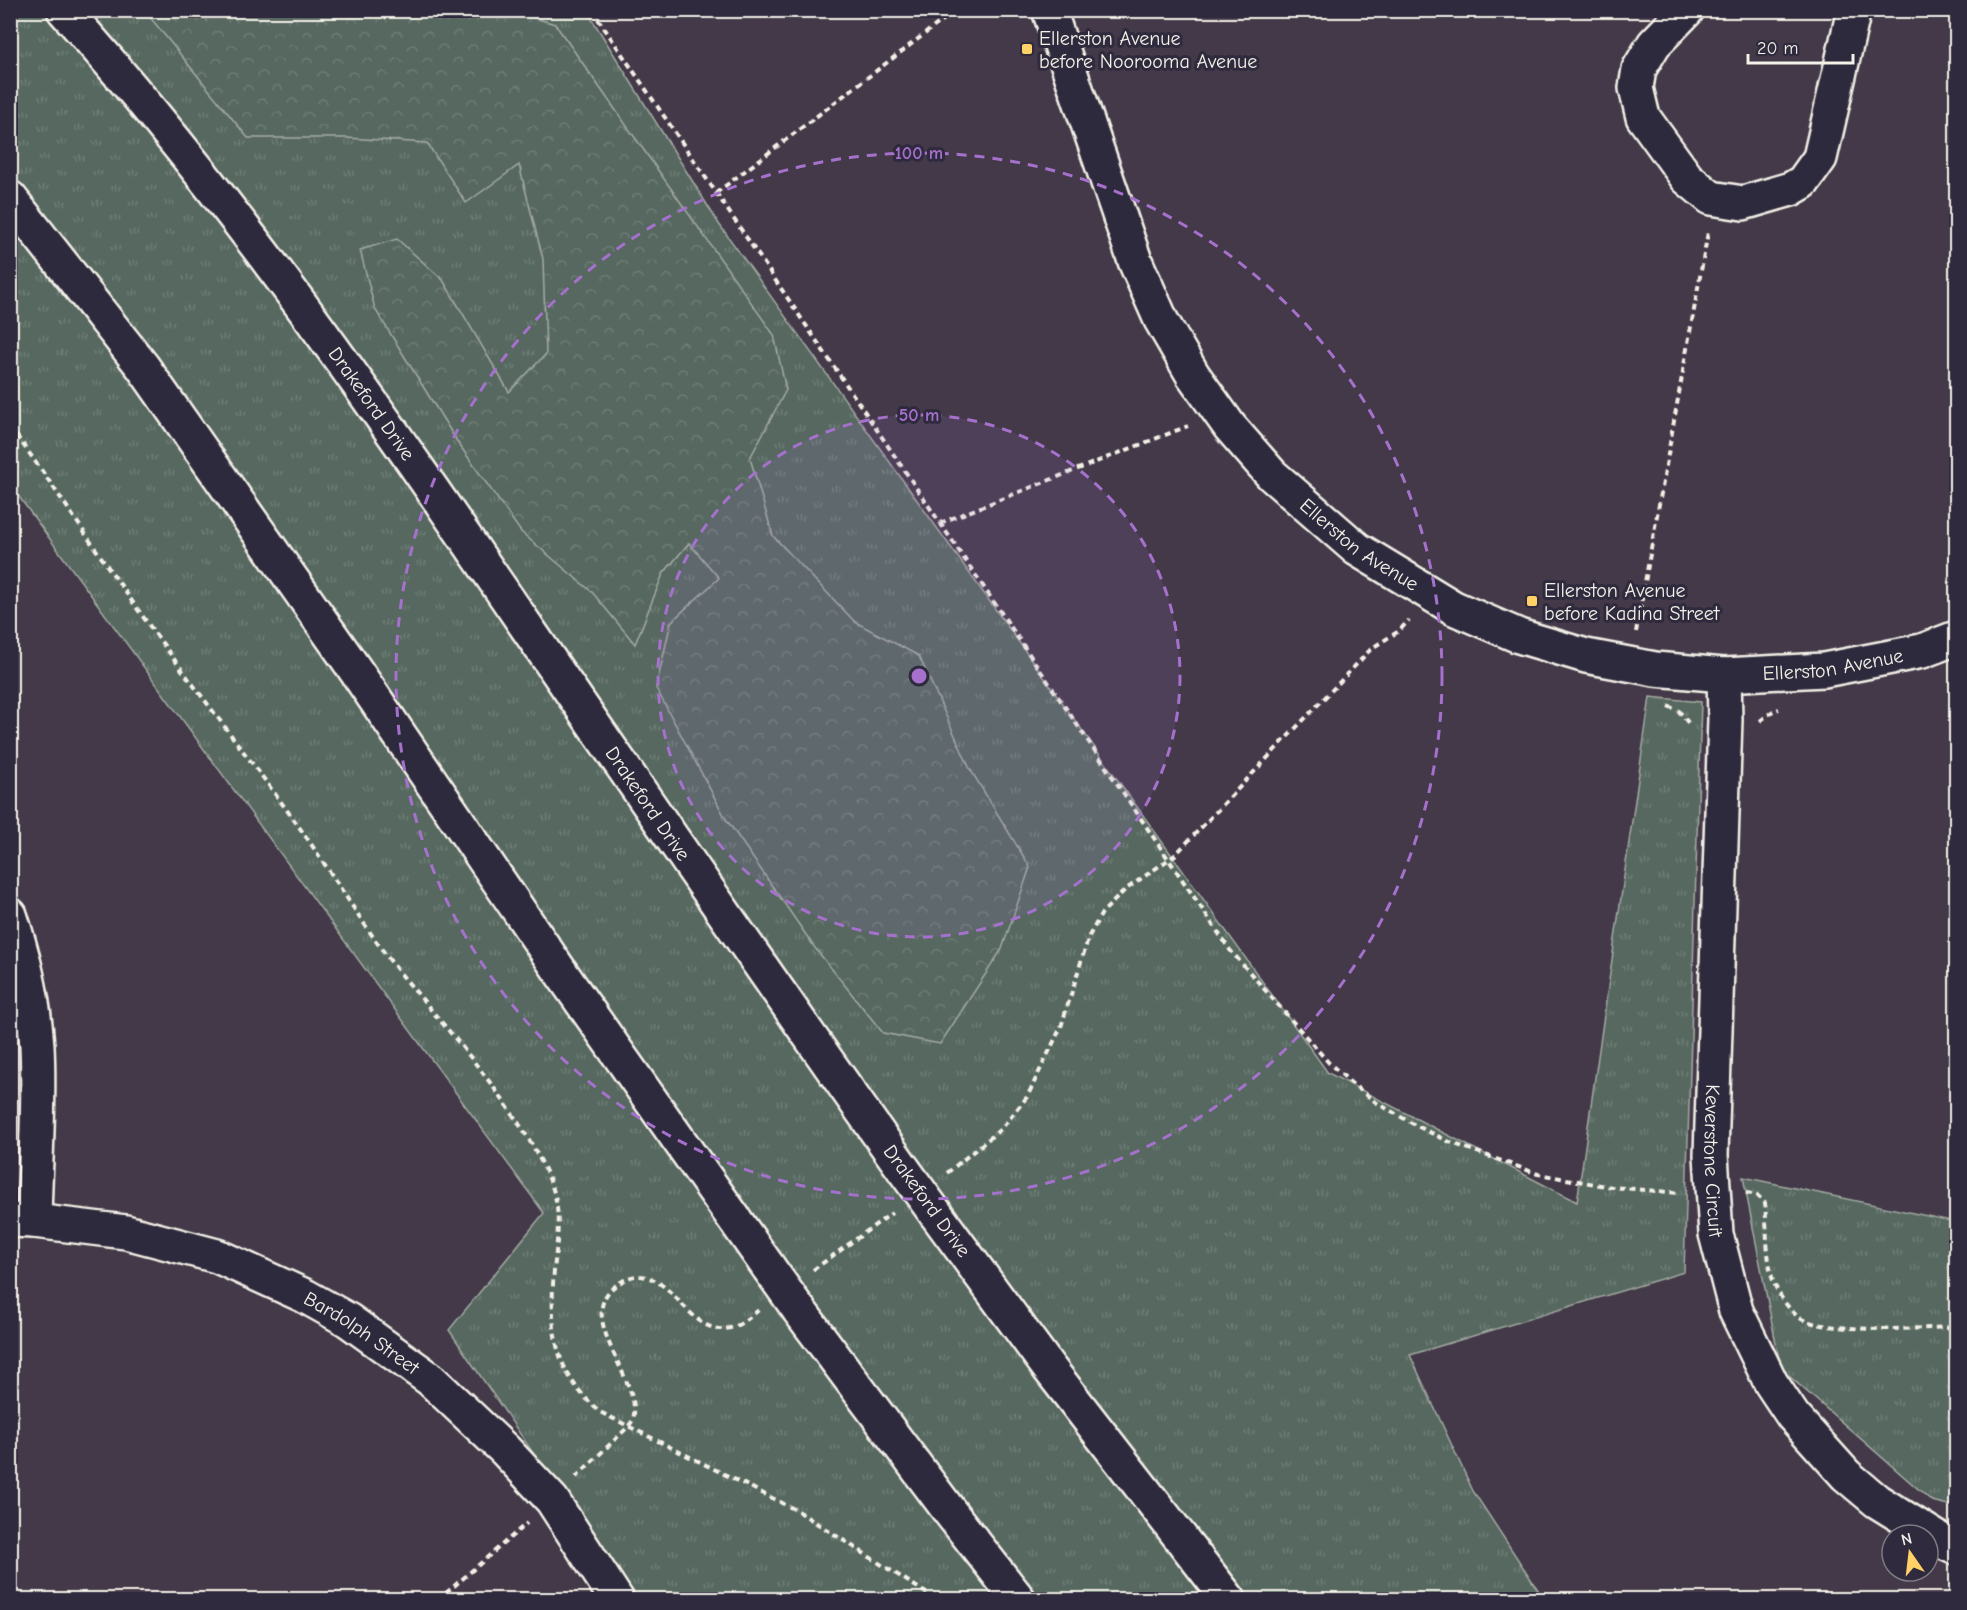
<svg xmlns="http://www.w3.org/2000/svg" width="1967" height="1610" font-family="'Comic Neue',sans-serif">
<defs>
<pattern id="grass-tufts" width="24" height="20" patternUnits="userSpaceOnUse" patternTransform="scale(1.5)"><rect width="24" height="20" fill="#566860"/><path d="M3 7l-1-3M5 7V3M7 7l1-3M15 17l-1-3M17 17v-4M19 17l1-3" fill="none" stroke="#6f7e77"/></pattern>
<pattern id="forest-crowns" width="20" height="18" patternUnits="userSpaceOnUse" patternTransform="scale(1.5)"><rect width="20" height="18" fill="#566860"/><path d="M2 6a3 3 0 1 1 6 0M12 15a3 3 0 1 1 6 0" fill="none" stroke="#6f7e77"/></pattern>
</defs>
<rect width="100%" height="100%" fill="#433948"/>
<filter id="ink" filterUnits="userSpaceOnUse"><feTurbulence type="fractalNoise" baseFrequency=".0167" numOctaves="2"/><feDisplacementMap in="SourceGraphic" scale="12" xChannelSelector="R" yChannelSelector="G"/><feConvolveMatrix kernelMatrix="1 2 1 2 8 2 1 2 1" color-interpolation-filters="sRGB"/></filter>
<g filter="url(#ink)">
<g fill="url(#grass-tufts)" stroke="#a5aca4" stroke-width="1.5">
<polygon points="10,11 587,11 719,224 1328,1073 1577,1202 1650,697 1701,702 1684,1272 1410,1355 1473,1491 1544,1599 633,1599 449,1330 544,1213 11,486"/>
<polygon points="1743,1177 1956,1222 1956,1507 1932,1501 1781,1369"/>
</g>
<polygon fill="url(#forest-crowns)" stroke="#a5aca4" stroke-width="1.5" points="507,10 555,24 774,335 786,390 750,458 773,536 855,622 919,656 970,769 1030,867 1002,949 940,1044 883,1033 815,948 726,819 656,688 671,622 719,578 689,543 663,574 635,644 592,592 521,532 458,443 375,309 360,250 397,239 443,280 509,392 546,354 543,259 519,165 466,203 427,143 347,138 248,138 145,11"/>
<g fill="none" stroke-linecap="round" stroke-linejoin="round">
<g stroke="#f4f1e8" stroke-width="38">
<g id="street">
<polyline points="1687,10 1654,44 1639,69 1636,88 1643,117 1687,178 1711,198 1743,203 1791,189 1803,182 1820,158 1854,10"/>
<path id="s1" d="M1724,675L1725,719L1711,1155L1716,1234L1736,1311L1771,1383L1793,1416L1846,1475L1877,1501L1945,1543L1956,1548"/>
<path d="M10,915C24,957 34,1001 37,1046C40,1104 35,1163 34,1221"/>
<path id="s2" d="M10,1220L34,1221L126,1232L217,1256L305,1296L348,1320L430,1379L505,1450L552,1500L617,1600"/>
</g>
</g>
<g stroke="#f4f1e8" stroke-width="38">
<g id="secondary">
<path id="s3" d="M1049,10L1135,261L1161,320L1193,375L1230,427L1272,475L1357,549L1454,608L1519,636L1586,656L1655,669L1724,675L1824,670L1922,651L1956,638"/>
</g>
</g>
<g stroke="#f4f1e8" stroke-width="38">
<g id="highway">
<path id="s4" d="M64,10C236,202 381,414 526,626C651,808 776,990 904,1170"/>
<polyline points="10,198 143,367 356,671 562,974 769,1268"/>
<polyline points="936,1214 1049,1368 1229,1600"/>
<polyline points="799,1310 950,1512 1019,1600"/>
</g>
</g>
<g stroke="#f4f1e8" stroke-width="4" stroke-dasharray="6 4.5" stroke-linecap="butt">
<polyline points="592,10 1230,950 1329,1063 1351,1083 1377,1103 1415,1125 1452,1143 1538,1174 1612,1187 1679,1193"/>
<polyline points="716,193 956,10"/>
<path d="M10,427C47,476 80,527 115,577C173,661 237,741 297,824C327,866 354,910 383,951C398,972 416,991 432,1011C469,1054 505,1099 534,1148C544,1167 555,1187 557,1208C560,1234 554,1260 553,1285C551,1340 557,1374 600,1412L796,1510L937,1600"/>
<polyline points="940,523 1188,426"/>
<polyline points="1636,632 1708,232"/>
<polyline points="1668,706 1679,711 1689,724"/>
<polyline points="1760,721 1773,711 1779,709"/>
<polyline points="947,1173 1002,1128 1027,1097 1061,1027 1089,936 1102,913 1125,890 1175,855 1372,648 1399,631 1409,620"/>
<path d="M1746,1193L1757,1195L1765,1203C1767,1227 1766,1253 1772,1277C1775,1290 1789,1311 1800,1318C1825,1334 1924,1328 1956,1327"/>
<polyline points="813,1270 892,1213"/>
<path d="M576,1477L628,1427C630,1424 632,1422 633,1419C644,1383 573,1317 615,1286C622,1281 631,1275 640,1276C677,1278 694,1344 736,1326C744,1323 752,1315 759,1310"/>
<polyline points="438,1600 527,1523"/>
</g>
<use href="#street" stroke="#2f2a3d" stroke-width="33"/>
<use href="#secondary" stroke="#2f2a3d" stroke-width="33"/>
<use href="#highway" stroke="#2f2a3d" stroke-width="33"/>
<g stroke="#f4f1e8" stroke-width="38" stroke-linecap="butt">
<g id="highway-bridge">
<polyline points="904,1170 936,1214"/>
<polyline points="769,1268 799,1310"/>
</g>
</g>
<use href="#highway-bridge" stroke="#2f2a3d" stroke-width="33"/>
</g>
</g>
<circle cx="919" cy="676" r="261" fill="#a571cd" fill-opacity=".12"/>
<g fill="none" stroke="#a571cd" stroke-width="3" stroke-dasharray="10 8">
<circle cx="919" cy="676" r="261"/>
<circle cx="919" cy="676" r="523"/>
</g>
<g fill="#ffd166" stroke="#2f2a3d" stroke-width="2">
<rect x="1021" y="43" width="12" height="12" rx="3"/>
<rect x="1526" y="595" width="12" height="12" rx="3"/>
</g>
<g text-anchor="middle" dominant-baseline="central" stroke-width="6" stroke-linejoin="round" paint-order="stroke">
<g font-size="20" fill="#f4f1e8" stroke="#2f2a3d" text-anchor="start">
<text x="1039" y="38">Ellerston Avenue<tspan x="1039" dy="23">before Noorooma Avenue</tspan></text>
<text x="1544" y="590">Ellerston Avenue<tspan x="1544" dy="23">before Kadina Street</tspan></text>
</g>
<g font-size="20" fill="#f4f1e8" stroke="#2f2a3d">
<text stroke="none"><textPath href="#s4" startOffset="500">Drakeford Drive</textPath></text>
<text stroke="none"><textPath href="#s3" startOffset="633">Ellerston Avenue</textPath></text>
<text stroke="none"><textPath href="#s3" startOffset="1137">Ellerston Avenue</textPath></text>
<text stroke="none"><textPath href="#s4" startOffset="986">Drakeford Drive</textPath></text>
<text stroke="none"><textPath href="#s1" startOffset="486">Keverstone Circuit</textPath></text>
<text transform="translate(927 1201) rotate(54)">Drakeford Drive</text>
<text stroke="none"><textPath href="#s2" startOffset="375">Bardolph Street</textPath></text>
</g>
</g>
<circle cx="919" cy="676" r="9" fill="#a571cd" stroke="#2f2a3d" stroke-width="3"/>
<g font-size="18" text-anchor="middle" font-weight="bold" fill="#a571cd" stroke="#2f2a3d" stroke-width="6" stroke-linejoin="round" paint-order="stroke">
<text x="919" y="159">100 m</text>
<text x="919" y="421">50 m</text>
</g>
<rect width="1967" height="1610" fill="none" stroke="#2f2a3d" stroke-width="36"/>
<rect x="18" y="18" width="1931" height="1574" fill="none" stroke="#f4f1e8" stroke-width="2" filter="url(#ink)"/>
<g transform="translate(1910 1553) rotate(346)"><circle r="28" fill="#2f2a3d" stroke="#7e7a81" stroke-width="1.5"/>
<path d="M0-4.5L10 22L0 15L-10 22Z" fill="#ffd166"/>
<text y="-9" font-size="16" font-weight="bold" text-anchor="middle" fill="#f4f1e8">N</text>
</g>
<path d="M1748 54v9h105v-9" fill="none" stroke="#f4f1e8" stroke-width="3"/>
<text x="1757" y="54" font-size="18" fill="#f4f1e8" stroke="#2f2a3d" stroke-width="4.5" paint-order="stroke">20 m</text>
</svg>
